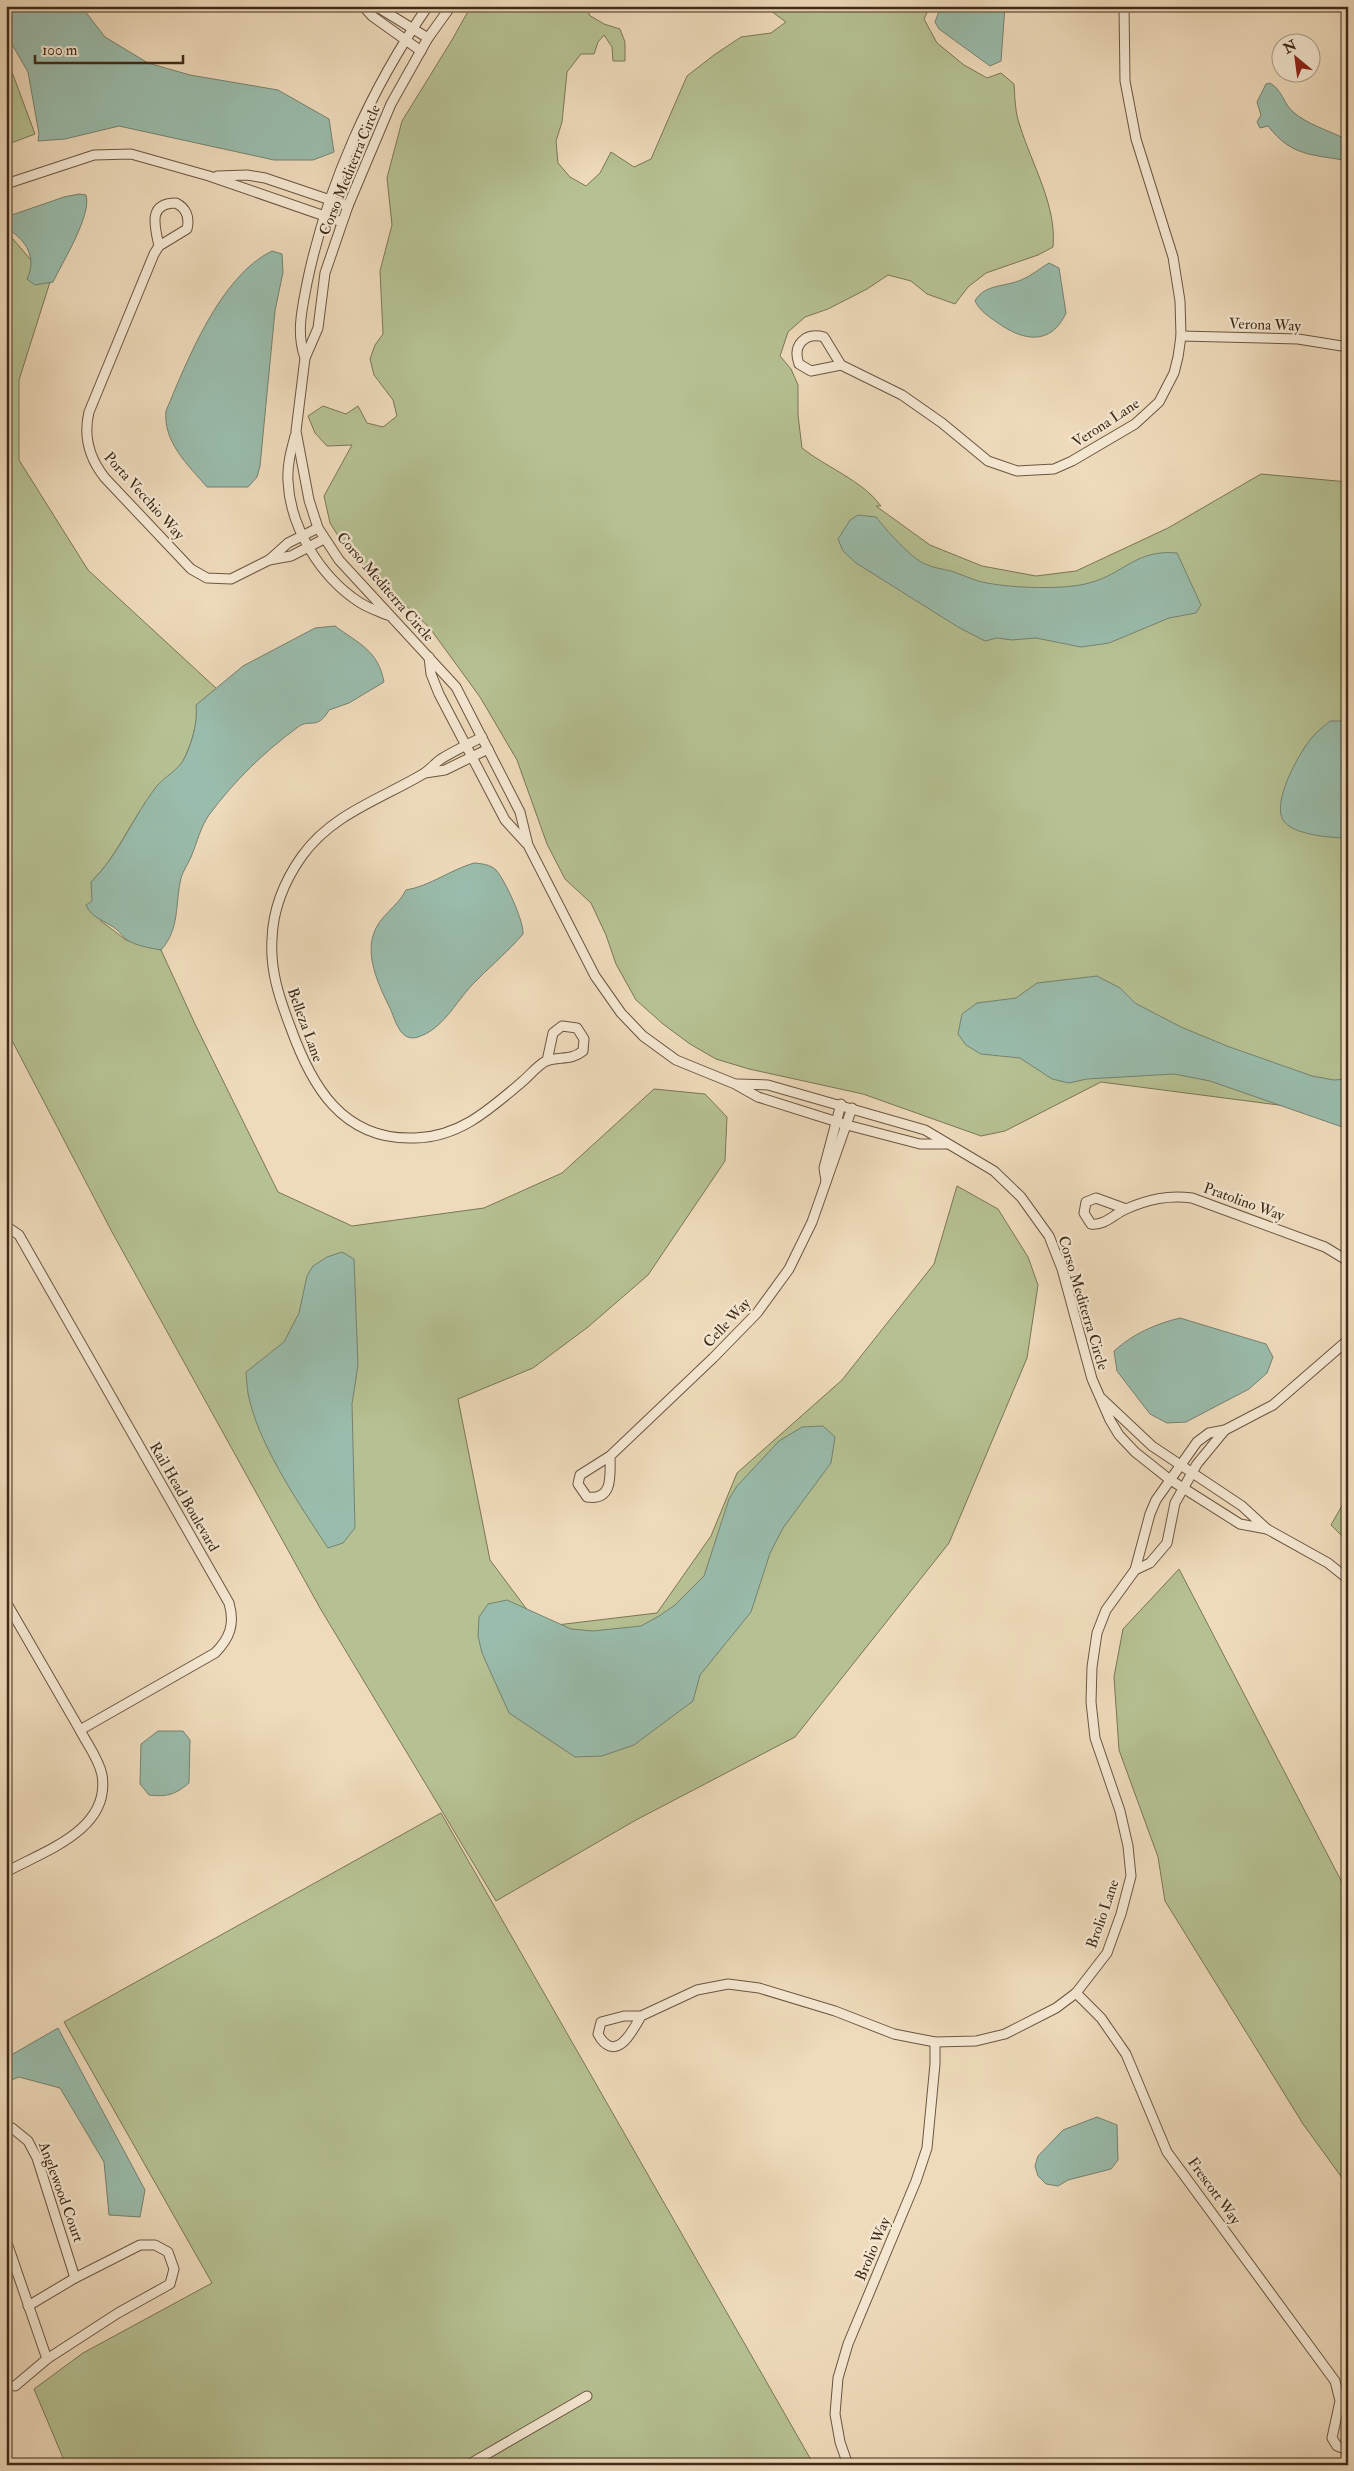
<svg xmlns="http://www.w3.org/2000/svg" width="1354" height="2471" font-family="'IM FELL Double Pica',serif">
<rect width="100%" height="100%" fill="#efdbbc"/>
<filter id="stains"><feTurbulence type="fractalNoise" baseFrequency=".004" numOctaves="4"/><feColorMatrix values="0 0 0 0 .2 0 0 0 0 .09 0 0 0 0 .02 0 0 0 .5 -.17"/></filter>
<radialGradient id="worn" r=".72"><stop offset=".6" stop-color="#630" stop-opacity="0"/><stop offset="1" stop-color="#630" stop-opacity=".3"/></radialGradient>
<g fill="#b6c193" stroke="#7a7655">
<path d="M471,6H590L589,15L604,24L620,29L625,42V61H613L612,47L604,35L598,42L594,54H581L567,72L562,122L556,141L558,163L570,177L586,186L600,173L611,152L634,167L651,159L687,76L714,55L741,37L771,33L786,22L764,6H930L924,19L937,43L964,65L987,78L1001,73L1014,84C1015,98 1015,113 1020,126C1032,165 1057,206 1053,247L1038,255L986,273L968,287L955,304L927,294L911,281L888,275L867,289L828,309L805,317L788,332L780,356L791,369L798,385V415L802,448C827,468 862,480 881,506H876L930,545L982,566L1036,576L1076,571L1168,528L1261,474L1348,482V1114L1101,1082L1005,1131L981,1136L863,1094L749,1069L716,1059L690,1044L663,1024L636,1000L616,964L606,935L591,903L565,879L547,844L517,760L480,697L429,627L349,553L330,523L324,496L352,445L327,446L315,433L308,416L323,406L346,414L358,406L367,423L383,427L397,416L393,400L374,375L370,359L375,345L383,334L380,271L392,225L387,178L402,121L452,40Z"/>
<polygon points="6,56 35,134 6,145"/>
<path d="M6,231L50,282L19,380V460L88,570L217,689L197,705C198,722 192,742 185,757C179,773 156,789 145,804C126,830 115,859 91,882L101,921L126,940L161,950L195,1024L278,1192L352,1226L484,1208L562,1173L654,1089L705,1094L727,1117L725,1161L648,1275L588,1327L533,1368L458,1399L490,1560L540,1627L657,1613L711,1536L737,1473L842,1380L934,1264L957,1186L998,1209L1028,1257L1038,1285L1027,1358L949,1543L795,1737L636,1820L496,1901L320,1608L112,1232L6,1029Z"/>
<polygon points="1348,1495 1348,1542 1331,1525"/>
<polygon points="1179,1569 1348,1894 1348,2186 1303,2124 1165,1901 1158,1857 1119,1750 1114,1677 1123,1629"/>
<polygon points="441,1813 814,2465 66,2465 34,2389 83,2353 212,2283 64,2022"/>
</g>
<g fill="#9abcac" stroke="#768270">
<polygon points="6,6 81,6 105,37 148,63 190,75 278,90 329,119 334,152 313,160 274,160 119,126 65,139 38,141 39,134 28,72 6,34"/>
<polygon points="941,6 1005,6 1001,61 990,66 939,29 935,22"/>
<path d="M1270,83C1282,90 1283,102 1292,111C1306,124 1330,131 1348,140V161C1312,154 1292,157 1268,126L1260,128L1257,122L1261,115L1257,102L1266,84Z"/>
<path d="M79,194L86,195C92,215 62,263 53,282L35,285L27,279C37,258 27,241 8,229L6,217L64,197Z"/>
<path d="M272,251L282,254L283,272L275,311L260,466L257,477L248,487H207C188,465 163,442 166,411C187,361 220,276 272,251Z"/>
<path d="M1049,263L1059,268L1066,313C1051,346 1023,341 998,323C988,316 980,311 975,301C984,284 1005,287 1021,280C1031,276 1039,269 1049,263Z"/>
<path d="M858,515L876,517C885,529 912,559 925,564C933,568 943,569 951,571C963,575 975,581 987,583C1013,588 1065,590 1089,583C1124,574 1136,549 1177,553L1201,605L1196,613L1169,618L1109,643L1081,647L1036,638L1012,640L997,638L985,641L958,627L856,563L843,551L838,539L850,520Z"/>
<path d="M335,626C359,644 378,650 384,682L349,703L329,710C317,731 310,718 298,727C264,752 234,781 209,815C200,828 197,843 191,857C188,864 183,871 181,878C175,904 180,929 161,950C150,948 137,946 127,940C123,937 120,932 116,929C106,921 91,918 86,905L92,901L91,882C119,855 132,818 156,787C164,777 180,769 185,757C192,742 198,723 196,705L243,666L315,628Z"/>
<path d="M1330,721H1348V838C1332,838 1292,835 1283,820C1272,802 1298,755 1310,740C1315,733 1323,727 1330,721Z"/>
<path d="M474,863C483,864 489,864 496,870C505,880 524,921 523,934C508,952 488,968 472,985C455,1003 443,1029 418,1037C400,1043 395,1019 390,1008C380,988 366,959 373,936C378,916 398,907 406,890C430,886 450,870 474,863Z"/>
<polygon points="1097,976 1120,988 1135,1003 1181,1027 1227,1046 1312,1076 1334,1080 1348,1079 1348,1129 1210,1081 1174,1074 1087,1079 1069,1083 1052,1079 1020,1058 981,1054 966,1045 958,1034 962,1014 977,1003 1016,998 1037,983"/>
<path d="M342,1252L354,1259L358,1365L352,1404L355,1528L343,1543L328,1548C301,1507 262,1450 250,1402C247,1393 247,1382 246,1372L284,1342L299,1313L307,1276L313,1266L327,1257Z"/>
<path d="M1180,1318L1266,1344L1273,1357L1267,1373L1249,1389L1186,1422L1167,1423L1150,1414L1117,1371L1114,1351C1133,1334 1155,1324 1180,1318Z"/>
<polygon points="823,1426 835,1437 831,1463 783,1528 770,1553 751,1612 700,1675 693,1701 634,1745 602,1756 575,1757 509,1713 482,1653 478,1636 479,1617 488,1604 507,1600 571,1629 593,1631 641,1626 659,1616 675,1605 704,1576 729,1499 737,1486 779,1441 802,1427"/>
<path d="M158,1731H183L190,1740L189,1783C175,1795 166,1797 149,1795L140,1784L141,1744Z"/>
<polygon points="58,2028 145,2190 140,2217 109,2215 104,2162 60,2088 19,2077 6,2082 6,2058"/>
<polygon points="1097,2117 1117,2125 1118,2160 1111,2169 1068,2180 1058,2186 1046,2184 1038,2176 1035,2166 1038,2156 1063,2130"/>
</g>
<g fill="none" stroke-linecap="round" stroke-linejoin="round">
<g stroke="#6b5640" stroke-width="11">
<g id="minor">
<polyline points="363,6 372,16 421,51"/>
<polyline points="451,6 428,38 391,104 348,206 325,273 318,328 305,358 296,431 309,500 318,528 339,560 456,687 520,812 528,845 595,976 621,1013 643,1036 676,1060 735,1084 758,1097 847,1125 920,1144 946,1144"/>
<polyline points="364,7 379,8 428,38"/>
<polyline points="217,176 247,175 265,178 348,206"/>
<polyline points="6,184 94,155 131,154 209,176 342,222"/>
<path d="M159,246C155,227 147,203 176,203C186,208 190,217 187,229L159,246L154,254L89,412C83,437 89,458 105,478L191,569L207,578L231,579L269,560L291,556L324,539"/>
<polyline points="1181,336 1298,339 1348,347"/>
<path d="M305,358C296,333 302,309 307,283C327,186 371,88 428,6"/>
<path d="M841,365L811,371L799,364C792,345 805,332 824,337L841,365L902,395L942,423L988,461L1017,471L1054,469L1072,461L1135,424L1159,402L1174,373L1178,357L1181,336L1180,301L1173,257L1136,139L1125,81L1124,6"/>
<path d="M295,436C291,451 287,465 288,481C290,528 321,577 359,602C368,608 378,611 387,615"/>
<polyline points="269,560 288,543 318,528"/>
<polyline points="429,657 431,674 439,694 505,820 526,843"/>
<path d="M482,737C469,744 454,751 441,759C435,763 430,770 423,774C381,799 332,814 302,856C285,880 273,909 272,939C270,970 279,997 290,1026C311,1085 342,1141 415,1138C460,1137 490,1109 523,1081C530,1075 538,1065 546,1061C559,1056 571,1061 583,1051L584,1039L577,1028L562,1026L553,1033L547,1061"/>
<polyline points="425,773 445,770 488,749"/>
<polyline points="737,1084 768,1085 925,1130 994,1171 1021,1197 1049,1236 1062,1269 1092,1379 1110,1420 1119,1435 1135,1452 1169,1479 1240,1524 1267,1529 1242,1506 1152,1446 1100,1397"/>
<polyline points="826,1181 824,1168 841,1104"/>
<path d="M1126,1209L1096,1198L1086,1202L1084,1213L1091,1224C1105,1226 1114,1214 1126,1209C1149,1199 1168,1195 1192,1198L1325,1247L1348,1261"/>
<path d="M6,1226L19,1235L229,1603C235,1624 230,1638 215,1653L80,1730L6,1602"/>
<path d="M610,1456C610,1474 614,1501 587,1497L578,1484L580,1475L610,1456L713,1358L757,1313L789,1269L812,1222L852,1108"/>
<polyline points="1267,1529 1328,1563 1348,1579"/>
<polyline points="1135,1570 1150,1563 1167,1543 1175,1503 1197,1464 1225,1430"/>
<path d="M6,1872C44,1851 111,1830 102,1775C99,1759 87,1744 80,1730"/>
<polyline points="1076,1993 1101,2018 1126,2054 1167,2152 1335,2381 1340,2401 1332,2438 1337,2446 1348,2450"/>
<path d="M641,2016C633,2030 618,2061 601,2039L598,2034L601,2022L624,2016H641L697,1990L728,1984L759,1988L835,2011L894,2034L935,2042L976,2041L1005,2034L1056,2008L1076,1993L1107,1953L1121,1914L1131,1876L1128,1846L1120,1811L1095,1738L1091,1702L1092,1667L1097,1633L1106,1610L1135,1570L1150,1514L1156,1500L1197,1442L1209,1433L1225,1430L1273,1405L1348,1340"/>
<polyline points="6,2129 12,2128 28,2141 37,2158 75,2278"/>
<polyline points="6,2240 47,2359 15,2386"/>
<polyline points="28,2306 75,2278 140,2245 155,2245 168,2252 174,2269 170,2284 118,2313 47,2359"/>
<polyline points="468,2465 587,2396"/>
<polyline points="848,2465 840,2442 835,2414 838,2378 848,2344 916,2181 927,2148 935,2064 935,2042"/>
</g>
</g>
<use href="#minor" stroke="#f5e8d3" stroke-width="9"/>
</g>
<g text-anchor="middle" dominant-baseline="central" stroke-width="4.5" stroke-linejoin="round" paint-order="stroke">
<g font-size="15" fill="#3f2a17" stroke="#f5e8d3">
<text transform="translate(350 170) rotate(-68)">Corso Mediterra Circle</text>
<text transform="translate(1265 325) rotate(2)">Verona Way</text>
<text transform="translate(1106 423) rotate(-33)">Verona Lane</text>
<text transform="translate(144 496) rotate(48)">Porta Vecchio Way</text>
<text transform="translate(385 587) rotate(49)">Corso Mediterra Circle</text>
<text transform="translate(305 1025) rotate(70)">Belleza Lane</text>
<text transform="translate(1244 1202) rotate(20)">Pratolino Way</text>
<text transform="translate(1083 1303) rotate(73)">Corso Mediterra Circle</text>
<text transform="translate(727 1323) rotate(-47)">Celle Way</text>
<text transform="translate(184 1497) rotate(60)">Rail Head Boulevard</text>
<text transform="translate(1103 1914) rotate(-71)">Brolio Lane</text>
<text transform="translate(1214 2191) rotate(54)">Frescott Way</text>
<text transform="translate(61 2192) rotate(70)">Anglewood Court</text>
<text transform="translate(873 2249) rotate(-67)">Brolio Way</text>
</g>
</g>
<rect width="1354" height="2471" fill="none" stroke="#efdbbc" stroke-width="25"/>
<rect x="8" y="8" width="1339" height="2456" fill="none" stroke="#3f2a17" stroke-width="2.5"/>
<rect x="12" y="12" width="1329" height="2446" fill="none" stroke="#3f2a17"/>
<g transform="translate(1296 58) rotate(331)"><circle r="24" fill="#f5e8d3" stroke="#ac9c88"/>
<path d="M0-4L9 19L0 12L-9 19Z" fill="#8f2418"/>
<text y="-8" font-size="14" font-weight="bold" text-anchor="middle" fill="#3f2a17">N</text>
</g>
<path d="M35 55v8h148v-8" fill="none" stroke="#3f2a17" stroke-width="2.5"/>
<text x="42" y="55" font-size="15" fill="#3f2a17" stroke="#f5e8d3" stroke-width="4" paint-order="stroke">100 m</text>
<rect width="100%" height="100%" filter="url(#stains)"/>
<rect width="100%" height="100%" fill="url(#worn)"/>
</svg>
